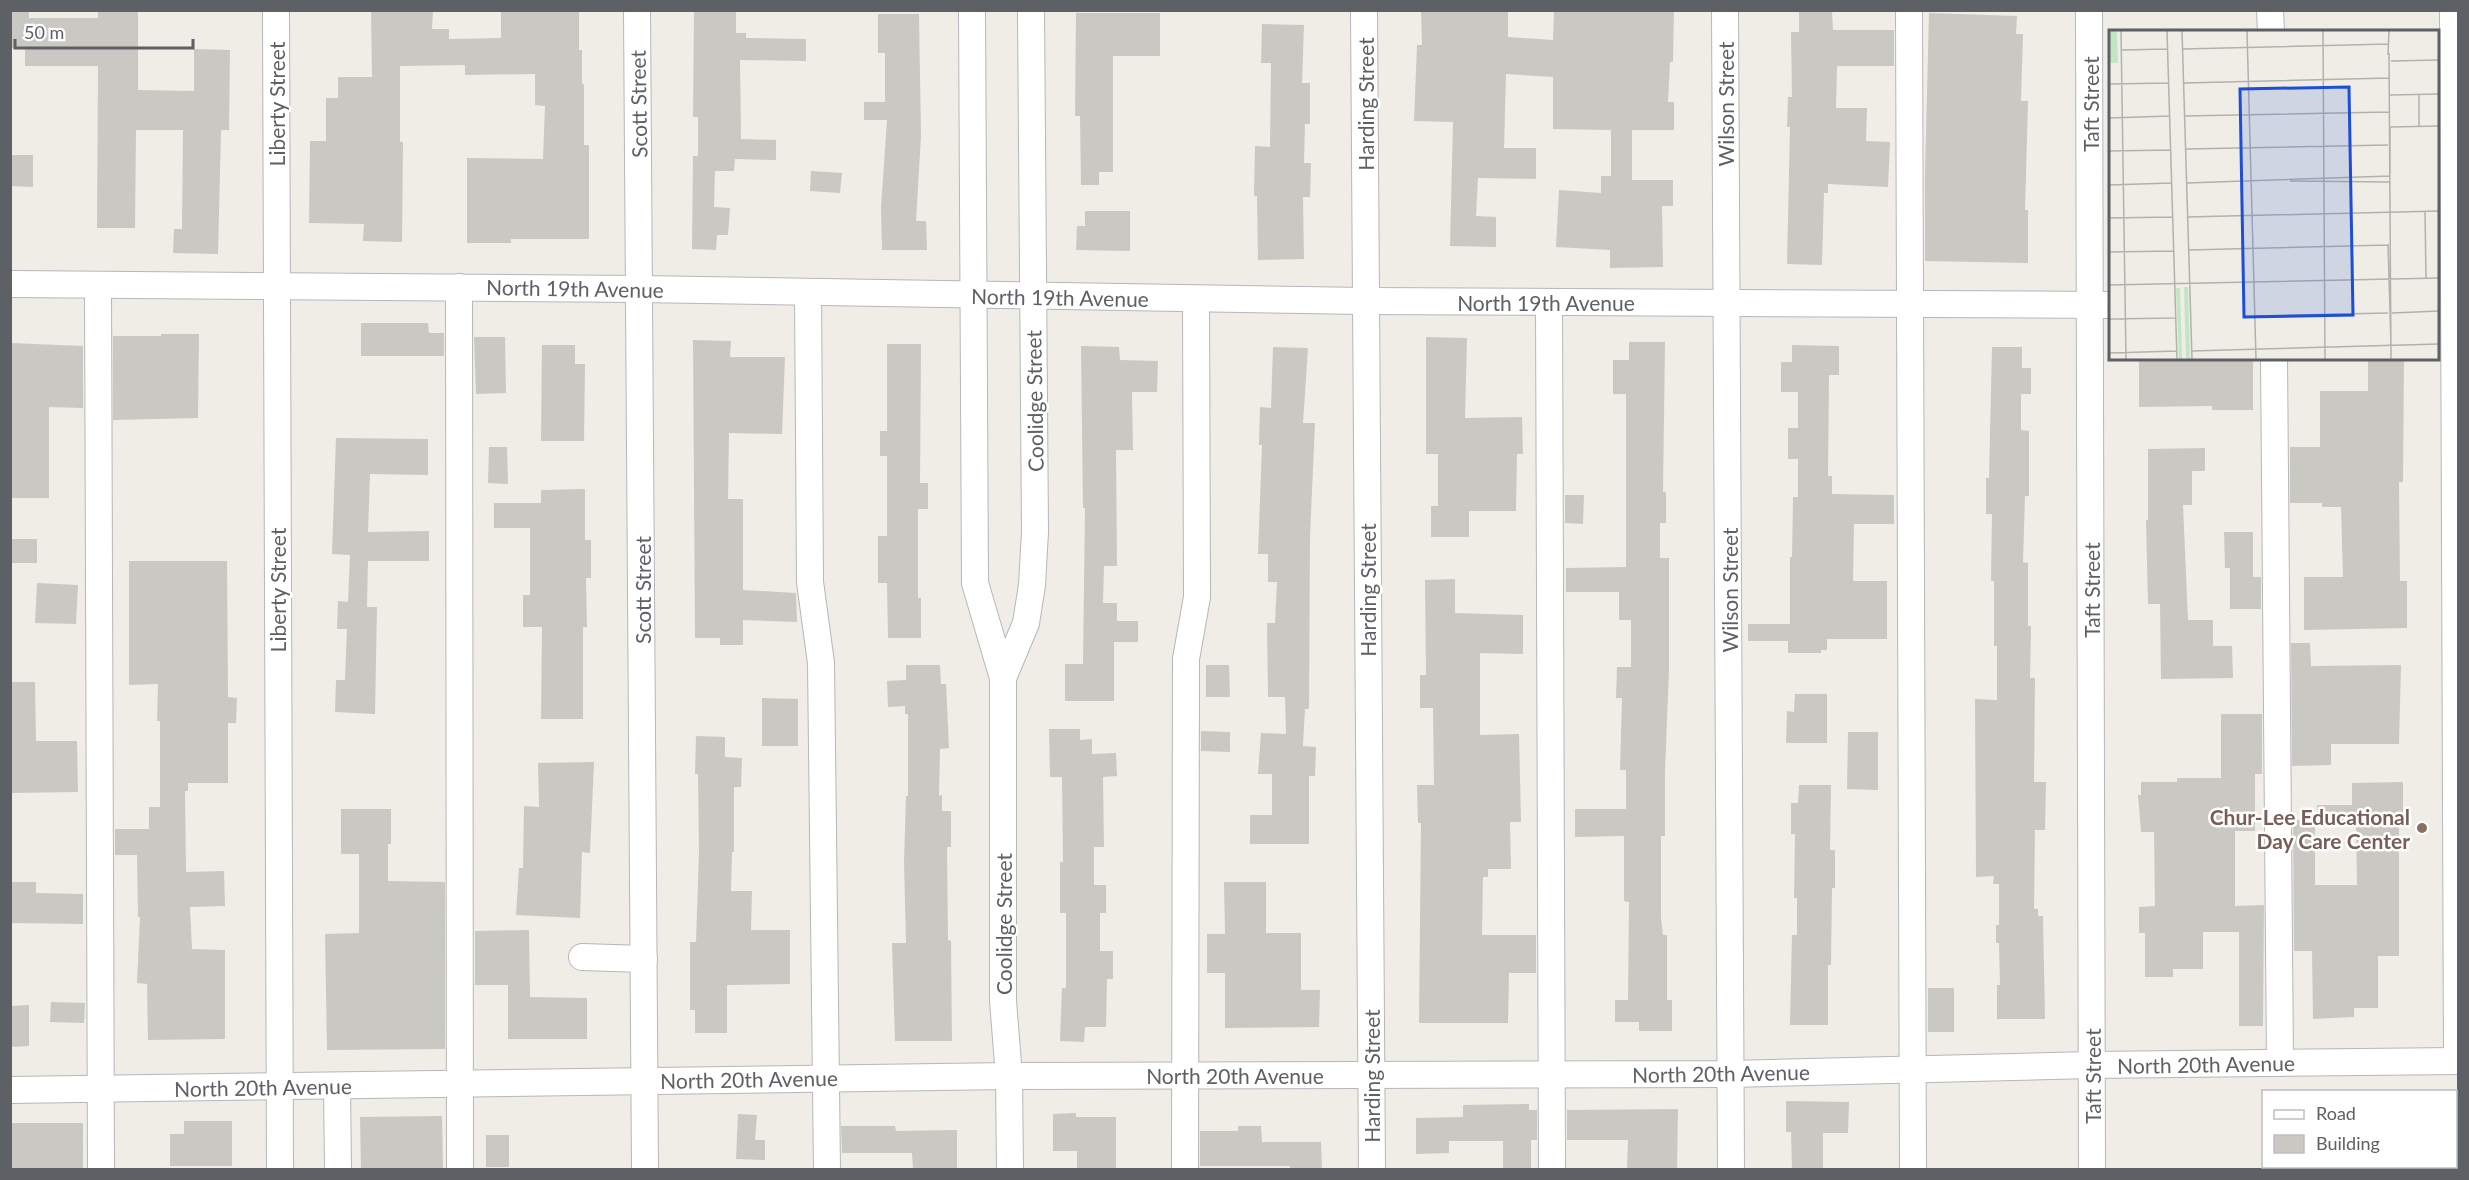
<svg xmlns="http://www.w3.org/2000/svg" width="2469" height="1180" font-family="Lato,sans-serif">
<rect width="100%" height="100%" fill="#efede5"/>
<g fill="#cac8c2">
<polygon points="10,10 29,10 29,18 98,18 98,10 138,10 138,90 194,91 194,49 230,50 229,130 221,130 218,254 173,253 174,229 182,229 183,130 136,130 135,228 97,228 98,66 25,66 25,48 10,48"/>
<polygon points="371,10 433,10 432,29 449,29 449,39 501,38 501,10 579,10 579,50 582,50 582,84 584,84 584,145 589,145 589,239 511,239 511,243 467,243 467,158 543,159 545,106 535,105 535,74 465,75 465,65 400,66 400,142 403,142 402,242 363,241 364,224 309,223 310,141 326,141 326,98 338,98 338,77 372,77"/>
<polygon points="694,10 736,10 736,33 746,33 746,38 806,39 806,61 740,60 741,139 776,140 776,160 735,159 734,171 715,171 714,207 730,208 728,235 717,235 716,250 692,249 693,156 698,156 698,117 693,117"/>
<polygon points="1421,10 1508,10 1508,37 1553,40 1554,10 1674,10 1673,62 1670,62 1668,102 1674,102 1674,130 1632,130 1632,180 1673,180 1673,206 1662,206 1663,267 1610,268 1610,250 1556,247 1559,190 1601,193 1601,176 1611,176 1611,130 1553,129 1553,77 1506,74 1504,148 1536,148 1536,179 1478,178 1476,216 1496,217 1496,247 1450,246 1453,122 1414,121 1417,45 1422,45"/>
<polygon points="1832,11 1833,30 1894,30 1894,66 1837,66 1836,108 1867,108 1866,141 1890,142 1888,187 1828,184 1828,193 1824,193 1822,265 1787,264 1790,127 1787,127 1788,97 1792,97 1791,32 1799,32 1799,12"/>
<polygon points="1076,13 1160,13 1160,56 1113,56 1113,172 1099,172 1099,185 1081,185 1080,116 1075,116"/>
<polygon points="1929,13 2017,16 2016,34 2023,34 2021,101 2028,101 2025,210 2028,210 2028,263 1925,261 1925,173"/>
<polygon points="878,14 919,14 921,136 916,221 926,221 927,250 882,250 881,207 887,120 864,120 864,102 885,102 885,53 878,53"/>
<polygon points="1262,24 1304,25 1302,83 1310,83 1310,124 1305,124 1304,163 1311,163 1310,197 1303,197 1304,259 1258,260 1257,196 1254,196 1255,146 1270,147 1271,63 1261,63"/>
<polygon points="10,155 33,155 33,187 10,186"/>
<polygon points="811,171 842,173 840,193 810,191"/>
<polygon points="1085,211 1130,211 1130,251 1076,250 1077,226 1085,226"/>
<polygon points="361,323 428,323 429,333 444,333 444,356 361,356"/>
<polygon points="161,334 199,334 198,418 113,420 113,336 161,336"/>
<polygon points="474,337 505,337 506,393 476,394"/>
<polygon points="1426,337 1467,338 1465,418 1522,417 1523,454 1517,454 1516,511 1469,511 1469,537 1431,537 1431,506 1438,506 1438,454 1426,454"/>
<polygon points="693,340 731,341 730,357 785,357 782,434 729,433 728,499 743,499 743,590 796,593 797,622 743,620 743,645 720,645 720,638 695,638"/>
<polygon points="1629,342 1665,342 1663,492 1666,492 1666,523 1660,523 1660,558 1669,558 1669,669 1665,771 1665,836 1661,836 1661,918 1663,935 1667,935 1667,1000 1672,1000 1672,1031 1639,1031 1639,1022 1615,1022 1615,1000 1628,1000 1629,902 1624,901 1624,836 1575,837 1575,809 1626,809 1626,770 1620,770 1622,698 1616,698 1617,667 1631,667 1631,620 1619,620 1619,592 1566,592 1566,568 1626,567 1626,394 1613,394 1613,360 1629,360"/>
<polygon points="10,343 83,346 83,408 49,407 49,498 10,498"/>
<polygon points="887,344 921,344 920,483 928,483 928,509 918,509 918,598 921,598 921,638 888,638 887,583 878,583 878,536 887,536 887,456 880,456 880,431 887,431"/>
<polygon points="542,345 575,345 575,364 585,364 584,441 541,441"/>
<polygon points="1792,345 1839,346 1839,375 1829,375 1828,476 1832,476 1832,494 1894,495 1894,524 1854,524 1853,581 1887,581 1887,639 1827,639 1827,650 1821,650 1821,653 1788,653 1788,641 1748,641 1748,624 1790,624 1790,557 1792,557 1793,497 1798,497 1798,459 1788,459 1788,428 1798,428 1798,392 1781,392 1781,362 1792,362"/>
<polygon points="1081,346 1119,347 1120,360 1158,361 1157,392 1132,392 1133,450 1116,450 1117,566 1104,566 1103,603 1117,603 1117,621 1138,621 1138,642 1114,642 1114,701 1065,701 1065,664 1083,664 1085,508 1083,508"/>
<polygon points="1273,347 1308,348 1303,423 1315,423 1310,537 1309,709 1305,709 1303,746 1316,747 1315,776 1309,776 1309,844 1250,844 1250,815 1272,815 1272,774 1258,774 1261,733 1286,734 1285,697 1268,697 1267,623 1275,623 1277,582 1268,582 1268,554 1258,554 1262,445 1259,445 1260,407 1271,408"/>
<polygon points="1992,347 2022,347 2022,368 2031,368 2031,394 2021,394 2021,430 2029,431 2029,496 2025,496 2023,562 2028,563 2028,626 2031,626 2030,678 2035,678 2034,782 2046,782 2045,830 2035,830 2034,909 2038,909 2038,916 2043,916 2045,1019 1997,1019 1997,985 2000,985 1999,943 1996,943 1996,925 1999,925 1999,884 1993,884 1994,876 1976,877 1975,699 1997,700 1997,646 1994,646 1994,581 1991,581 1992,514 1986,514 1986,478 1989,478"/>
<polygon points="2139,358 2253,358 2253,410 2212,410 2212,406 2139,407"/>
<polygon points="2368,358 2404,358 2403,482 2399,482 2400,581 2407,581 2407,628 2304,630 2304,577 2343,577 2341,507 2322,507 2322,503 2290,503 2290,447 2320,447 2320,391 2368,391"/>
<polygon points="336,438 428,439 428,475 370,474 368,532 429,531 429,561 368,561 367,607 377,607 375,714 335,712 336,680 345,680 347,629 337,629 338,601 348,602 350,555 332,554"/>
<polygon points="489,447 507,447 508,484 488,483"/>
<polygon points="2205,448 2205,471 2192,471 2192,505 2183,505 2188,620 2213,620 2213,646 2232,646 2233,678 2161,679 2160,604 2148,604 2146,520 2148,520 2148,449"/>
<polygon points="585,489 585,540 591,540 591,578 586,578 587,627 583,627 583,719 541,719 542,627 523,627 523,595 530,595 530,528 494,528 494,503 541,503 541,490"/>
<polygon points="1565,495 1584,495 1583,524 1565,523"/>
<polygon points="2224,532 2253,532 2253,577 2261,577 2261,609 2230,609 2230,568 2225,568"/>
<rect x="10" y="539" width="27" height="24"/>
<polygon points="129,561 227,561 228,697 237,698 236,723 228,723 228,783 188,783 188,791 185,791 186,872 224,871 225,906 190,907 192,949 225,950 225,1039 148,1040 147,984 137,983 140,917 138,917 137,855 115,855 115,829 149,829 149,807 160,807 160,721 157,721 158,684 129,685"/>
<polygon points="1455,579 1455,613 1523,615 1523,654 1480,653 1480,735 1519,734 1521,822 1510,822 1511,869 1488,869 1488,877 1483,877 1482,935 1536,935 1536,973 1509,973 1508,1023 1419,1023 1421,823 1418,823 1417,785 1434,785 1433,708 1420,708 1420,675 1426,675 1425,580"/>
<polygon points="37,583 78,585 76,624 35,623"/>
<polygon points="2291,643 2310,643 2311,666 2401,665 2399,744 2331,744 2331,765 2292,766"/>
<polygon points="906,665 940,665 941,684 946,684 949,748 940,749 939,796 942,795 942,811 951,811 951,847 947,847 948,940 951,941 952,1041 895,1041 892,943 906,943 904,862 906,796 908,796 908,714 905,714 905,706 888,707 887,681 906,680"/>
<polygon points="1206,665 1229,665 1230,697 1206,697"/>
<polygon points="10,682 35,682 36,741 77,741 78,792 10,793"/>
<polygon points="1795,694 1827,694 1827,743 1786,743 1787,711 1794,712"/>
<polygon points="762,698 798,699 798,746 762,746"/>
<polygon points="2221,714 2262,714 2262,774 2255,774 2255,831 2235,831 2235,906 2264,905 2263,1026 2239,1026 2239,932 2203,932 2203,969 2173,969 2173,977 2145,977 2145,933 2139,933 2139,907 2155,906 2154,832 2141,832 2138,795 2141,795 2141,782 2177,782 2177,778 2221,778"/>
<polygon points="1049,729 1080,729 1080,740 1092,739 1092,754 1116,753 1117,776 1103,777 1104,847 1094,847 1094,885 1106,885 1106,913 1100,913 1100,951 1113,951 1113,979 1107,979 1106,1027 1085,1027 1084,1042 1060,1041 1062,988 1066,988 1066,913 1060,913 1060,862 1063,862 1062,777 1050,777"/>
<polygon points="1201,731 1230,732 1230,752 1201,751"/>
<polygon points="1848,732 1878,732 1878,790 1847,789"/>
<polygon points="696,736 725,737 725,757 742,758 741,787 734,787 734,852 732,852 731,891 752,891 751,930 790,930 790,984 727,985 727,1033 695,1033 695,1010 690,1010 690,942 696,942 699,852 698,774 695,774"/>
<polygon points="594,762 590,853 582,852 580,918 516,915 519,868 523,868 524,806 539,807 538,763"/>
<polygon points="2403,782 2403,821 2399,821 2399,956 2378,956 2378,1008 2354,1008 2354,1017 2313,1019 2312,951 2294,951 2293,820 2315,820 2315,885 2357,885 2356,822 2317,822 2317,805 2352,805 2352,783"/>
<polygon points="1799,785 1831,785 1830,850 1835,850 1835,888 1832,888 1831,965 1828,965 1828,1025 1790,1025 1792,935 1797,935 1797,898 1794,898 1795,834 1791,834 1791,803 1798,803"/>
<polygon points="341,809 391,809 391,844 388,844 388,881 445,882 445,1049 327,1050 325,934 359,933 359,854 341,854"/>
<polygon points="10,882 36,882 36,893 83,894 83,924 10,923"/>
<polygon points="1224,882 1266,882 1266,933 1301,933 1301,990 1320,990 1319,1027 1225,1028 1225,973 1207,973 1207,934 1225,934"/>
<polygon points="529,930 530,997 587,998 587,1039 508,1039 508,985 475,985 475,931"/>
<rect x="1928" y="988" width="26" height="44"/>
<polygon points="51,1002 85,1003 84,1023 50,1022"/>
<polygon points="29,1005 29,1046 10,1047 10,1006"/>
<polygon points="1786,1101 1849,1102 1848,1133 1823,1133 1823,1170 1792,1170 1791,1132 1786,1132"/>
<polygon points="1529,1104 1529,1110 1537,1110 1537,1140 1531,1140 1531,1170 1503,1170 1503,1141 1449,1141 1449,1153 1416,1154 1416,1118 1463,1117 1463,1105"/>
<polygon points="1678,1109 1677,1170 1627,1170 1628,1140 1567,1140 1567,1110"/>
<polygon points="1076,1113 1076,1117 1116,1117 1116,1170 1077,1170 1077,1151 1053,1151 1053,1114"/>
<polygon points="738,1114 757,1115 755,1140 765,1140 765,1160 736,1159"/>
<polygon points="442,1116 443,1170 361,1170 360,1117"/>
<polygon points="184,1121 232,1121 232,1166 170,1166 170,1134 184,1134"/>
<rect x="10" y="1123" width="73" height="47"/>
<polygon points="841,1126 895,1126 896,1131 957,1130 957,1170 913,1170 912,1153 842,1153"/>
<polygon points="1238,1126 1261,1126 1262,1142 1321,1142 1322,1170 1290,1170 1290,1166 1200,1166 1200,1131 1238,1131"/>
<rect x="486" y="1135" width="23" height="32"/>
</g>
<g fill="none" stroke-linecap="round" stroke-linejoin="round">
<g stroke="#b6b7bc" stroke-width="28">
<g id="minor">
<polyline points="276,10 280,1170"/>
<polyline points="637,10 645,1170"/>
<polyline points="972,10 975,583 1003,678 1003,1001 1009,1076 1010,1170"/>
<polyline points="1364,10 1372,1170"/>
<polyline points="1725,10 1731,1170"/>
<polyline points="1909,10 1913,1170"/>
<polyline points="2089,10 2092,1170"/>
<polyline points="2270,10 2271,32"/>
<polyline points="2453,10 2457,1061"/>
<polyline points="10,284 640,289 1365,301 2110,305"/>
<polyline points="98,285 101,1170"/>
<polyline points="459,287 460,1170"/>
<polyline points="808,292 810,582 821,663 827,1170"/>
<polyline points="1549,302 1552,1170"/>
<polyline points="2274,358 2280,1063"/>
<polyline points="1003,678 1026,623 1032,585 1035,532 1031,10"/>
<polyline points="582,957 644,959"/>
<polyline points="337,1087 338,1170"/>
<polyline points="10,1090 1009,1076 1731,1074 2091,1065 2458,1061"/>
<polyline points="1185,1170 1186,659 1197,597 1196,299"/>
</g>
</g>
<use href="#minor" stroke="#fff" stroke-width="26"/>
</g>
<circle fill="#8d6e63" stroke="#fff" stroke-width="2" cx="2422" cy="828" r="6"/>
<g text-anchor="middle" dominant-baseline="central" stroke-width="5" stroke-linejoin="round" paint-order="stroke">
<g font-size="21" fill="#5d6065" stroke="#fff">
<text transform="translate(276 104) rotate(-90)">Liberty Street</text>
<text transform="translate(638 104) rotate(-91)">Scott Street</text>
<text transform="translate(1365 104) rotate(-90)">Harding Street</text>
<text transform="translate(1725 104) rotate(-90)">Wilson Street</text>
<text transform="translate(2090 104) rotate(-90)">Taft Street</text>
<text transform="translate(575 288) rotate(1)">North 19th Avenue</text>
<text transform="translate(1060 297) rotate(1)">North 19th Avenue</text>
<text x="1546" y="302">North 19th Avenue</text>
<text transform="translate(1034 401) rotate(-91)">Coolidge Street</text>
<text transform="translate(277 590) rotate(-90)">Liberty Street</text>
<text transform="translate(642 590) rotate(-90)">Scott Street</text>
<text transform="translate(1367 590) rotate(-90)">Harding Street</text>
<text transform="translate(1729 590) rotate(-90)">Wilson Street</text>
<text transform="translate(2091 590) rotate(-90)">Taft Street</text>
<text transform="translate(1003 924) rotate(-90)">Coolidge Street</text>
<text transform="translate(2206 1064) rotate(-1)">North 20th Avenue</text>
<text transform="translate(1721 1073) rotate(-1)">North 20th Avenue</text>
<text x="1235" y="1075">North 20th Avenue</text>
<text transform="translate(1371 1076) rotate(-90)">Harding Street</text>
<text transform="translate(2092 1076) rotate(-90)">Taft Street</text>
<text transform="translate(749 1079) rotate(-1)">North 20th Avenue</text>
<text transform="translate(263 1087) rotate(-1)">North 20th Avenue</text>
</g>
<g font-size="21" font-weight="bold" fill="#785e54" stroke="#fff" text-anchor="end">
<text x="2410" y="816">Chur-Lee Educational<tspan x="2410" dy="24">Day Care Center</tspan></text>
</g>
</g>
<g transform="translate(2109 30)">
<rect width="330" height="330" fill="#efede5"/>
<path d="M0,1H8L9,33H0ZM75,257H79L81,329H77ZM67,258H71L73,329H70Z" fill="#c2e6c4"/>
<path fill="none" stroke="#b1b1ae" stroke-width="1.5" d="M12,1L17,329M58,1L68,329M73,1L83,329M138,1L147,329M214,1L216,329M74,19L280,14M13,20L59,19M280,23L282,329M279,25L280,1M282,31L330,30M75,53L280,48M0,54L60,53M281,65L330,64M310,65V97M76,86L280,82M0,88L61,86M281,97L330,96M281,98V143M77,119L279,115M0,121L62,120M181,151L281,152M78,153L281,146M0,155L62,153M316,181L317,248M79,187L330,181M0,188L64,187M279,214L282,316M80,220L279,215M0,222L65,221M0,255L330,248M283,283L330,281M146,286L279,283M0,289L66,288M83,321L330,314M0,323L68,321"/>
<path fill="#1d4ed8" fill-opacity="0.15" stroke="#1d4ed8" stroke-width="3" d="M240,57L244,285L135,287L131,59Z"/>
<rect width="330" height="330" fill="none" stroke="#5d6065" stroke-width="3"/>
</g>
<rect width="2469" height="1180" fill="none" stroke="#5d6065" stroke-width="24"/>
<rect x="2262" y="1090" width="195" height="78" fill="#ffffff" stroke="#bebfc1" stroke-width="1.5"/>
<rect x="2274" y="1110" width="30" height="9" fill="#ffffff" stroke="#bebfc1" stroke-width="1.5"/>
<text x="2316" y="1120" font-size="18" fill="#5d6065">Road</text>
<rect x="2274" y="1135" width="30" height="18" fill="#cac8c2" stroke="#bebfc1" stroke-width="1.5"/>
<text x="2316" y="1150" font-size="18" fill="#5d6065">Building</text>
<path d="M15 39v9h178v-9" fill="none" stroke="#5d6065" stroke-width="3"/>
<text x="24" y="39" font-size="18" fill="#5d6065" stroke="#ffffff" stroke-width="4.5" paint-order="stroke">50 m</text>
</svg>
